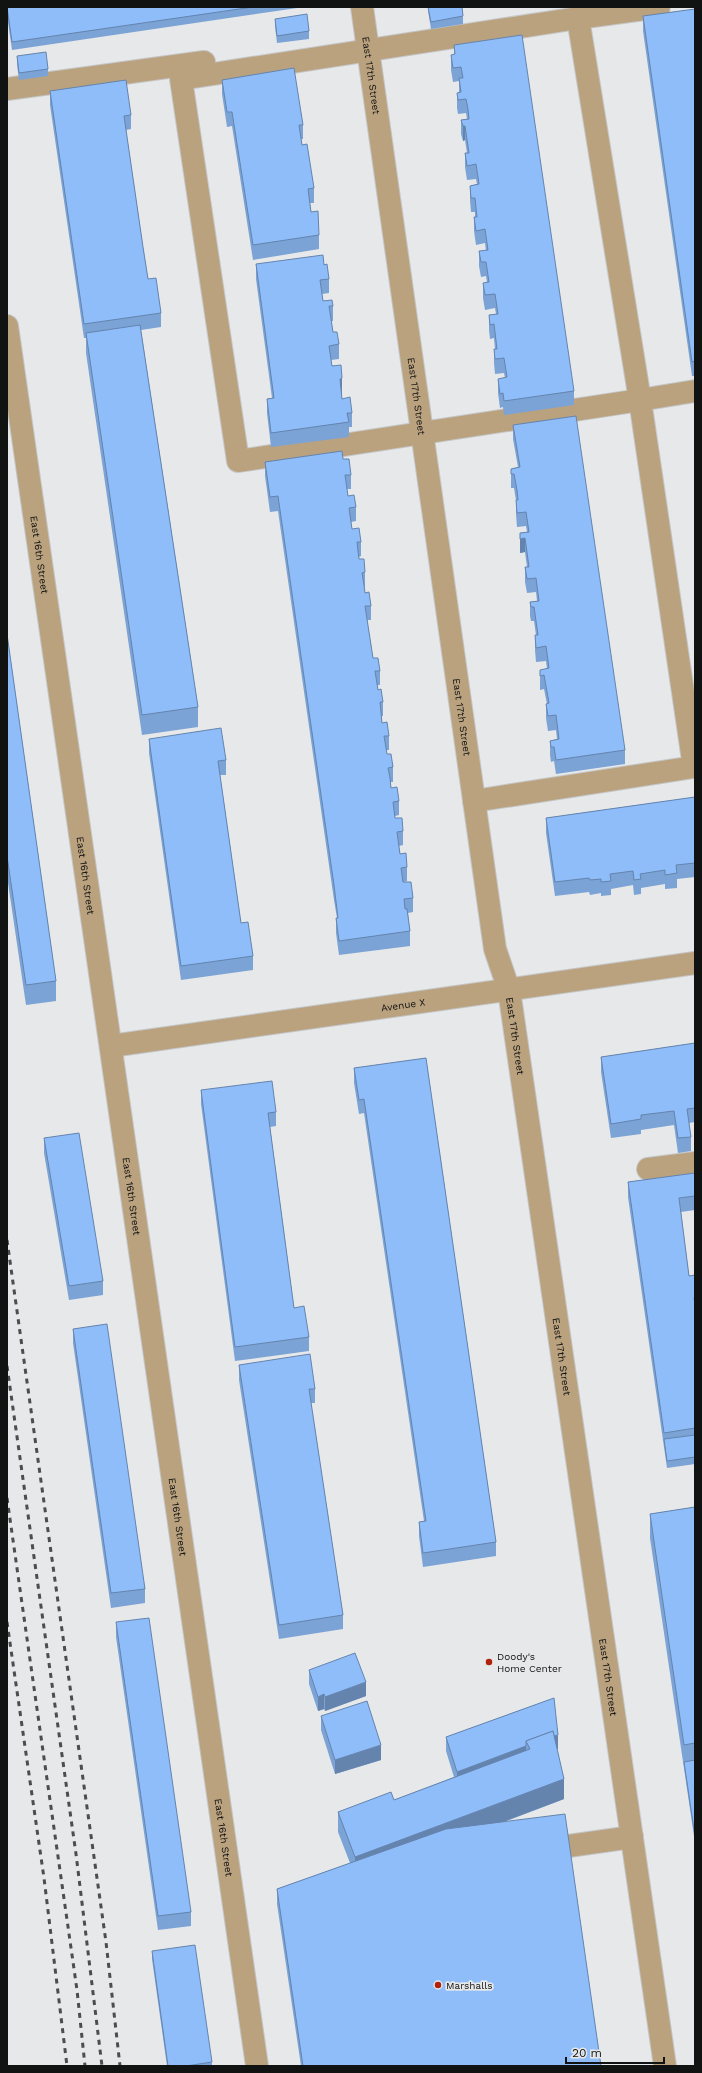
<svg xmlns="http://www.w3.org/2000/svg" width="702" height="2073" font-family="'Work Sans',sans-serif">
<rect width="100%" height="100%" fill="#e6e8e9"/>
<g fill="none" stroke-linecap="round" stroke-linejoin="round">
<g stroke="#c4c6c7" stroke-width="24">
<g id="minor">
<path id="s1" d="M362,7L495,949L509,990L665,2066"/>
<polyline points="578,18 659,7"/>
<polyline points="7,89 204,62"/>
<path id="s2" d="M7,326L257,2066"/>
<polyline points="474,801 694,767 640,400 238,461 181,79 578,18 640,400 695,391"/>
<path id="s3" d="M111,1046L695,963"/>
<polyline points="648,1169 695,1163"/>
<polyline points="540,1850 632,1837"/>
</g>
</g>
<use href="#minor" stroke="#bba27f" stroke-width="22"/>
<g stroke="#4c4d4d" stroke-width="3" stroke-dasharray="5 5" stroke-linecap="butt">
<polyline points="7,1240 106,1942 120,2066"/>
<polyline points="7,1366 76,1854 102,2066"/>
<polyline points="7,1498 77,1990 85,2066"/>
<polyline points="7,1622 44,1878 67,2066"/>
</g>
</g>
<g fill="#7ba3d6">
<polygon points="7,7 304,7 12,50 7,15"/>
<polygon points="428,7 462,7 463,16 463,24 431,29 428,11"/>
<polygon points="695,9 695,376 692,376 643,31 643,16"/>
<polygon points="275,19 309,31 309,39 277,43 275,26"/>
<polygon points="454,45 574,391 574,405 504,415 503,407 500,408 498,393 498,379 505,378 504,373 495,374 494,363 494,349 495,349 494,338 490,339 489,330 489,315 496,314 495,308 485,310 483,298 483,283 487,283 486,276 481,277 479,266 479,251 486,251 485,243 476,245 474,231 474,217 475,217 475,212 471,212 470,200 470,186 477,184 476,179 467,180 465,167 465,153 467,153 465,140 463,141 461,134 461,120 467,119 466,113 458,114 457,108 457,93 459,93 459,81 453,82 451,70 451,55 454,55"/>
<polygon points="17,56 48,69 48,76 19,80 17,64"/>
<polygon points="222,80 303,125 303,139 301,139 302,145 314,188 314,203 310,203 311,212 319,235 319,249 253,260 232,126 227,127 222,94"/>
<polygon points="50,91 131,115 131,129 126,130 143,247 148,279 161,313 161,327 141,330 198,707 198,727 142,735 86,353 86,338 84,338 50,105"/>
<polygon points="256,264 324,265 329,279 329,293 322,294 323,301 333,306 333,321 331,321 333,332 339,344 339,359 331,360 332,366 342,393 342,399 352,413 352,427 349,427 349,437 271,447 267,413 267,399 272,398 256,279"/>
<polygon points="513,425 625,750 625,764 556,774 554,761 551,762 550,755 550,741 557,739 556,730 548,731 546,718 546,704 547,704 544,689 540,690 540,670 547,669 546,661 536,662 535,650 535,635 536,635 534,621 531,621 530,616 530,602 537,601 536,592 527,593 525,582 525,567 527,567 525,552 520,553 520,533 527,532 526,526 517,527 516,514 516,500 514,488 511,488 511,469 518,467 513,439"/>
<polygon points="343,459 351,475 351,489 347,489 348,496 356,507 356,521 351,522 352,529 361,542 361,556 359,557 359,559 365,572 365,587 364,587 365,593 371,606 371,620 367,620 373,658 380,671 380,685 377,685 378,690 383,702 383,716 381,716 382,723 389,736 389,750 386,750 387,754 393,767 393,782 390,782 391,788 399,801 399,815 395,816 395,818 403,831 403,845 399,846 400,854 407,867 407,881 403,882 413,898 413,912 408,913 410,931 410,946 339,955 336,933 336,918 337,918 334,900 278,511 270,512 265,476 265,462"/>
<polygon points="7,634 56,981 56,1001 26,1005 7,876"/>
<polygon points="149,739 226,760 226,775 220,775 241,923 253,956 253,970 181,980 149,753"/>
<polygon points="695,797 695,877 677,879 677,888 665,889 665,884 641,888 641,894 634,895 633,885 611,889 611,895 601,896 601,893 590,895 589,892 555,896 546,833 546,818"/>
<polygon points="695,1043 695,1122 689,1123 691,1137 691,1151 678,1153 674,1125 641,1130 641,1134 611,1138 601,1072 601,1057"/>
<polygon points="426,1058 496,1542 496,1556 423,1567 419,1536 419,1522 424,1521 364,1113 359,1114 354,1083 354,1068"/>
<polygon points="201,1090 276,1112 276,1126 270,1127 294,1308 309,1337 309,1351 235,1361 201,1104"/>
<polygon points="44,1138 103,1281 103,1295 69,1300 44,1153"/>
<polygon points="695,1173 695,1210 681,1212 689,1276 695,1275 695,1464 667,1468 628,1197 628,1182"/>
<polygon points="73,1329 145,1589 145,1603 111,1608 73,1343"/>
<polygon points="239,1365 315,1389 315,1403 311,1403 343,1615 343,1629 279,1639 239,1380"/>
<polygon points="695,1507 695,1843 650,1538 650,1514"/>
<polygon points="116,1622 191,1912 191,1926 158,1930 116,1637"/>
<polygon points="309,1670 366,1696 325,1711 324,1709 318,1711 309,1684"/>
<polygon points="554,1698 558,1749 557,1749 564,1799 504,1822 601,2066 301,2066 277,1904 277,1889 350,1863 338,1832 338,1812 394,1800 454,1777 446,1751 446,1737"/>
<polygon points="321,1716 381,1760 335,1774 321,1730"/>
<polygon points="152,1951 212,2062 212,2066 167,2066 152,1959"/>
</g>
<g fill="#6484ae">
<polygon points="463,126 465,126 465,140 463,141"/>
<polygon points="342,378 342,393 340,393 340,379"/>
<polygon points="525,538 525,552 520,553 520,539"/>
<polygon points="366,1682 366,1696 325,1711 325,1697"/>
<polygon points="324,1694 324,1709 318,1711 318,1697"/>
<polygon points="558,1735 558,1749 530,1759 530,1749 528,1746"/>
<polygon points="381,1745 381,1760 335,1774 335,1760"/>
<polygon points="526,1746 526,1761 457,1786 457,1772"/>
<polygon points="564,1779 564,1799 355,1877 355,1857"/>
</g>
<g fill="#8fbdf9" stroke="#6484ae">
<polygon points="7,7 253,7 12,42"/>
<polygon points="428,7 462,7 463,16 431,22"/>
<polygon points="695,9 695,361 692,362 643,16"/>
<polygon points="307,14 309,31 277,36 275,19"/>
<polygon points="522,35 574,391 504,401 503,393 500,394 498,379 507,377 504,358 495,359 494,349 497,349 494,324 490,325 489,315 498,314 495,294 485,295 483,283 489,282 486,262 481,262 479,251 488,250 485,229 476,231 474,217 477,217 476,208 475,198 471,198 470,186 479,184 476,164 467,166 465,153 469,153 465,126 463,126 461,120 469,119 468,109 466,99 458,100 457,93 461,92 459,78 463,78 461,67 453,68 451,55 455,54 454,45"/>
<polygon points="46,52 48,69 19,73 17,56"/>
<polygon points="294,68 303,125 299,125 302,145 307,144 314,188 308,189 311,212 318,211 319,235 253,245 232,112 227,112 222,80"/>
<polygon points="126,80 131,115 124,116 143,247 148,279 156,278 161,313 84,324 50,91"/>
<polygon points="323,255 324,265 327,264 329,279 320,280 323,301 332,300 333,306 329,306 333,332 337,332 339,344 329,346 332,366 341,365 342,378 340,379 342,399 350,397 352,413 347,413 349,422 271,433 267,399 274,398 256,264"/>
<polygon points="140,325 198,707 142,715 86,333"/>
<polygon points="576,416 625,750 556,760 554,747 551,747 550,741 559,739 556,715 548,716 546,704 549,703 544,675 540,676 540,670 549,668 546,646 536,648 535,635 538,635 534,607 531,607 530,602 539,601 536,578 527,579 525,567 529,567 525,538 520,539 520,533 529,532 526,512 517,513 516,500 518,500 517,490 514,474 511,474 511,469 520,467 513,425"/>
<polygon points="342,451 343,459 349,459 351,475 345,475 348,496 354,495 356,507 349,508 352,529 359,528 361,542 357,542 358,551 359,559 364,559 365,572 362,573 364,585 365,593 369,592 371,606 365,606 373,658 378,658 380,671 375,671 378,690 381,689 383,702 380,702 382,723 387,722 389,736 384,736 387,754 391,754 393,767 388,768 390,778 391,788 397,787 399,801 393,802 395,818 402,818 403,831 397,832 400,854 406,853 407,867 401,868 403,882 411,882 413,898 404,899 405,909 407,909 410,931 339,941 336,918 338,918 334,885 278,496 270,497 265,462"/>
<polygon points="7,634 56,981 26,985 7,856"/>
<polygon points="221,728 226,760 218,761 241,923 248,922 253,956 181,966 149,739"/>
<polygon points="695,797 695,863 676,865 677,873 665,875 665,870 640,874 641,879 634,880 633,871 610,874 611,881 601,882 601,879 590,880 589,878 555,882 546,818"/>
<polygon points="695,1043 695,1108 687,1109 691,1137 678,1138 674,1111 641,1115 641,1119 611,1124 601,1057"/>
<polygon points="426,1058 496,1542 423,1553 419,1522 426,1521 364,1099 359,1100 354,1068"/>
<polygon points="272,1081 276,1112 268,1113 294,1308 304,1306 309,1337 235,1347 201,1090"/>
<polygon points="79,1133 103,1281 69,1286 44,1138"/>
<polygon points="695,1173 695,1196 679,1198 689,1276 695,1275 695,1298 694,1298 695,1303 695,1428 664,1433 628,1182"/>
<polygon points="107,1324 145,1589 111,1593 73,1329"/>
<polygon points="310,1354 315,1389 309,1389 343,1615 279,1625 239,1365"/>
<polygon points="695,1435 695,1457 667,1461 664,1439"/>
<polygon points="695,1507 695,1743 684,1745 650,1514"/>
<polygon points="149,1618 191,1912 158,1916 116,1622"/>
<polygon points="355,1653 366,1682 325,1697 324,1694 318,1697 309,1670"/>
<polygon points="554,1698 558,1735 554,1736 553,1731 526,1741 526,1746 457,1772 446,1737"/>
<polygon points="367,1701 381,1745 335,1760 321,1716"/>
<polygon points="553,1731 564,1779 355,1857 338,1812 391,1792 394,1800 530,1749 526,1741"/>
<polygon points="695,1760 695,1836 684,1762"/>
<polygon points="565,1814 601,2066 303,2066 277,1889 446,1829"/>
<polygon points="195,1945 212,2062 186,2066 168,2066 152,1951"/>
</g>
<g fill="#af210d" stroke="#e6e8e9" stroke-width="1.5">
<circle cx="489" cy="1662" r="4"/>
<circle cx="438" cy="1985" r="4"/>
</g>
<g text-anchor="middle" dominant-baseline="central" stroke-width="3.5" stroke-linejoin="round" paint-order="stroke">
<g font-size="10" fill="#111212" stroke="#e6e8e9">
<text stroke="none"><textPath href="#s1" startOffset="69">East 17th Street</textPath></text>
<text stroke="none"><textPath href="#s1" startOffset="393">East 17th Street</textPath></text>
<text stroke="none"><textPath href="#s2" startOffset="231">East 16th Street</textPath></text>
<text stroke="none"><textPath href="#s1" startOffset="717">East 17th Street</textPath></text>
<text stroke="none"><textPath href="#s2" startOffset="555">East 16th Street</textPath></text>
<text stroke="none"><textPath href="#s3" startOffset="295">Avenue X</textPath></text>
<text stroke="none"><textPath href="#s1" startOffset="1041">East 17th Street</textPath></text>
<text stroke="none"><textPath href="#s2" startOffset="879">East 16th Street</textPath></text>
<text stroke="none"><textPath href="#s1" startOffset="1365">East 17th Street</textPath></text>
<text stroke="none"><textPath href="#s2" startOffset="1203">East 16th Street</textPath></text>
<text stroke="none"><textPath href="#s1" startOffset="1689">East 17th Street</textPath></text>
<text stroke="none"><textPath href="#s2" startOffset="1527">East 16th Street</textPath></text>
</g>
<g font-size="10" fill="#111212" stroke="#e6e8e9" text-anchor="start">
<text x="497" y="1656">Doody's<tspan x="497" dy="12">Home Center</tspan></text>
<text x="446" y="1985">Marshalls</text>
</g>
</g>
<rect width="702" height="2073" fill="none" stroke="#111212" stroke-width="16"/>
<path d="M566 2057v6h98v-6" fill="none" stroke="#111212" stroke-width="2"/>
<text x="572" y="2057" font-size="12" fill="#111212" stroke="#e6e8e9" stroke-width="3" paint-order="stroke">20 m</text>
</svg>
